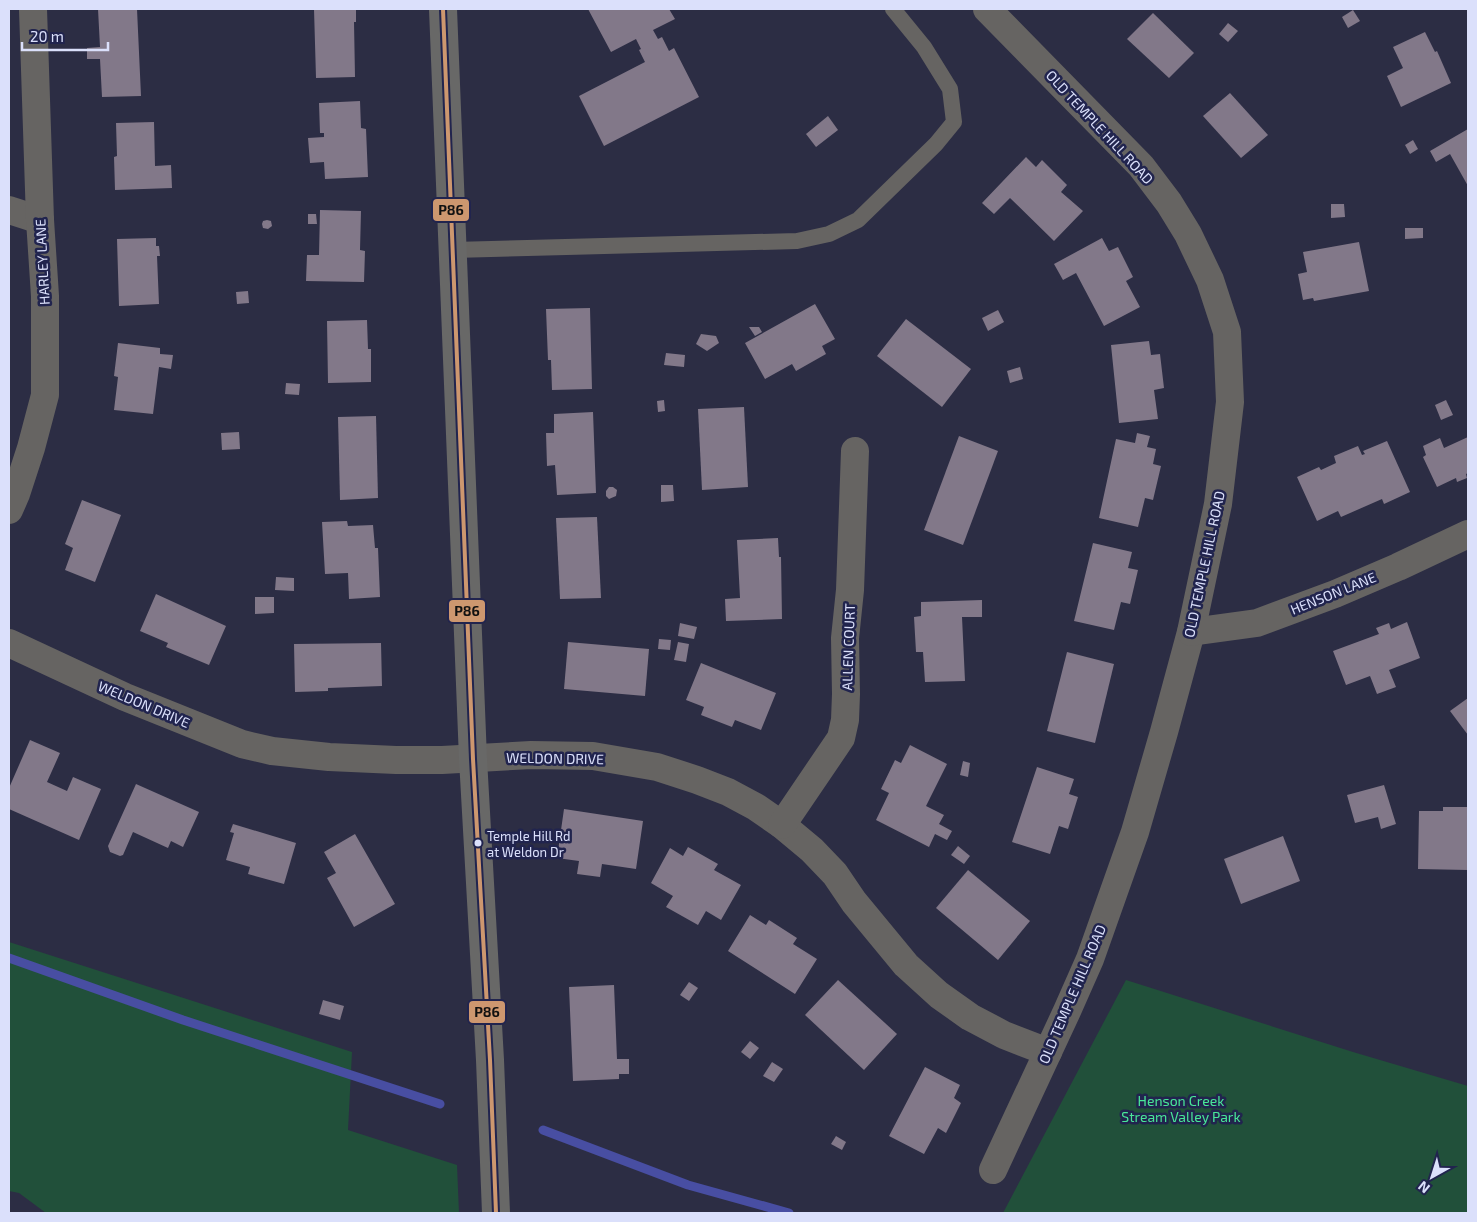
<svg xmlns="http://www.w3.org/2000/svg" width="1477" height="1222" font-family="'Exo 2',sans-serif">
<rect width="100%" height="100%" fill="#2c2d44"/>
<g fill="#21503a">
<polygon points="9,942 352,1052 348,1130 457,1165 459,1213 46,1213 19,1193 9,1191"/>
<polygon points="1126,980 1353,1052 1468,1086 1468,1213 1003,1213"/>
</g>
<g fill="none" stroke-linecap="round" stroke-linejoin="round">
<g stroke="#484ea2" stroke-width="9">
<polyline points="9,958 183,1020 440,1104"/>
<polyline points="543,1130 688,1185 789,1213"/>
</g>
</g>
<g fill="#827889">
<polygon points="98,9 137,9 141,96 102,97 100,59 87,59 87,48 100,47"/>
<polygon points="314,9 356,9 356,22 354,22 355,77 316,78"/>
<polygon points="588,9 669,9 675,19 653,30 658,39 662,37 669,51 674,48 699,97 604,146 579,96 645,62 639,50 641,49 636,39 611,52"/>
<polygon points="1353,10 1360,21 1348,28 1342,17"/>
<polygon points="1153,13 1194,53 1169,78 1127,39"/>
<polygon points="1228,23 1238,31 1228,42 1219,34"/>
<polygon points="1425,32 1435,52 1437,51 1451,83 1401,107 1387,76 1403,68 1393,47"/>
<polygon points="1230,93 1268,135 1241,158 1203,116"/>
<polygon points="360,101 361,128 366,129 368,177 325,179 324,162 310,163 308,138 324,137 324,133 320,133 319,103"/>
<polygon points="828,116 838,130 816,147 806,134"/>
<polygon points="154,122 155,166 171,165 172,188 115,190 114,157 117,156 116,123"/>
<polygon points="1468,129 1468,186 1450,154 1436,162 1430,151"/>
<polygon points="1413,140 1418,149 1410,154 1405,145"/>
<polygon points="1026,157 1036,167 1042,160 1067,185 1061,192 1083,211 1054,241 1010,198 994,214 982,203"/>
<polygon points="1331,204 1344,204 1345,217 1331,218"/>
<polygon points="320,210 361,211 360,250 365,251 364,282 306,281 307,255 319,255"/>
<polygon points="308,214 316,214 317,224 308,224"/>
<polygon points="267,220 271,221 272,226 268,229 263,228 262,224 263,221"/>
<polygon points="1405,228 1423,228 1423,238 1405,239"/>
<polygon points="156,238 156,246 159,246 160,256 157,256 159,304 119,306 117,239"/>
<polygon points="1102,238 1109,251 1118,247 1133,277 1126,281 1140,307 1104,326 1076,273 1063,280 1054,264"/>
<polygon points="1359,242 1369,291 1314,301 1313,298 1303,300 1298,274 1307,272 1303,252"/>
<polygon points="248,291 249,303 237,304 236,292"/>
<polygon points="815,304 835,339 822,346 826,354 796,371 792,364 765,379 745,343"/>
<polygon points="590,308 592,389 552,390 551,360 548,360 546,309"/>
<polygon points="998,310 1004,322 988,331 982,318"/>
<polygon points="906,319 971,369 942,407 877,356"/>
<polygon points="367,320 368,349 371,349 371,382 328,383 327,321"/>
<polygon points="749,327 759,327 762,332 755,336"/>
<polygon points="701,334 716,336 719,343 707,351 696,344"/>
<polygon points="1149,341 1151,355 1160,354 1164,388 1154,390 1158,419 1119,423 1111,345"/>
<polygon points="118,343 160,348 160,354 173,355 171,369 159,367 153,414 114,410 118,377 114,376"/>
<polygon points="666,353 685,355 684,367 664,365"/>
<polygon points="1020,367 1023,379 1010,383 1007,371"/>
<polygon points="286,383 300,384 299,395 285,394"/>
<polygon points="664,400 665,411 658,412 657,401"/>
<polygon points="1446,400 1453,415 1441,420 1435,405"/>
<polygon points="744,407 748,487 702,490 698,409"/>
<polygon points="593,412 596,493 557,495 555,465 547,466 546,433 554,433 554,414"/>
<polygon points="376,416 378,498 340,500 338,417"/>
<polygon points="239,432 240,449 222,450 221,433"/>
<polygon points="1137,433 1150,436 1147,447 1156,449 1153,464 1161,466 1153,500 1145,498 1138,527 1099,518 1116,439 1135,443"/>
<polygon points="959,436 998,451 963,545 924,530"/>
<polygon points="1468,437 1468,473 1466,474 1467,478 1457,482 1456,478 1437,487 1423,457 1426,455 1423,446 1440,438 1444,448"/>
<polygon points="1387,441 1410,492 1384,504 1382,499 1341,517 1338,511 1317,521 1297,477 1319,467 1321,470 1336,463 1334,456 1358,446 1362,455 1365,454 1363,451"/>
<polygon points="661,485 673,485 674,501 661,502"/>
<polygon points="609,487 613,487 617,490 616,496 609,499 606,496 606,491"/>
<polygon points="82,500 121,515 95,582 65,570 73,548 65,544"/>
<polygon points="597,517 601,598 560,599 556,518"/>
<polygon points="347,521 348,526 373,525 375,548 378,548 380,597 349,599 348,573 325,574 322,522"/>
<polygon points="778,538 779,557 781,557 782,619 726,621 725,599 740,598 737,540"/>
<polygon points="1093,543 1132,552 1128,568 1138,570 1130,604 1121,602 1114,630 1074,621"/>
<polygon points="276,577 294,578 294,591 275,590"/>
<polygon points="156,594 226,626 209,665 166,647 168,643 140,631"/>
<polygon points="255,597 274,597 274,613 255,614"/>
<polygon points="982,600 982,617 962,617 965,681 925,682 923,652 916,652 914,617 921,616 921,602"/>
<polygon points="1407,622 1420,658 1389,670 1396,687 1377,694 1370,676 1346,685 1333,651 1379,634 1376,628 1389,623 1391,629"/>
<polygon points="680,623 697,627 694,639 678,636"/>
<polygon points="659,639 671,640 670,650 658,649"/>
<polygon points="568,642 649,649 645,696 564,689"/>
<polygon points="678,642 689,644 686,662 674,660"/>
<polygon points="381,643 382,686 328,688 328,691 295,692 294,644"/>
<polygon points="1067,652 1114,664 1095,743 1047,731"/>
<polygon points="701,663 776,693 761,730 735,720 732,727 701,715 704,707 686,700"/>
<polygon points="1468,698 1468,735 1450,711"/>
<polygon points="30,740 60,753 47,782 67,791 73,777 101,789 79,840 9,809 9,788"/>
<polygon points="910,745 947,764 926,806 944,815 939,824 952,831 947,840 935,834 929,847 876,820 889,793 881,789 895,760 901,763"/>
<polygon points="963,761 970,763 968,777 960,775"/>
<polygon points="1037,767 1074,779 1069,794 1078,797 1068,829 1059,826 1050,854 1012,842"/>
<polygon points="136,784 199,812 183,847 171,841 168,848 133,832 123,855 120,856 110,852 108,846"/>
<polygon points="1384,785 1396,824 1381,829 1378,817 1355,823 1347,795"/>
<polygon points="1443,807 1468,807 1468,870 1418,869 1419,811 1443,811"/>
<polygon points="564,809 643,821 636,869 602,864 600,877 577,874 579,861 557,858"/>
<polygon points="233,824 296,843 284,884 248,874 250,867 226,860 234,833 230,832"/>
<polygon points="355,834 395,904 354,927 327,878 336,873 324,852"/>
<polygon points="1283,836 1300,881 1241,904 1224,859"/>
<polygon points="958,846 970,856 964,864 951,855"/>
<polygon points="688,847 718,864 714,870 741,885 721,920 706,911 698,925 666,907 673,896 651,883 670,848 683,856"/>
<polygon points="968,870 1030,921 998,960 936,908"/>
<polygon points="750,915 766,925 769,920 797,938 793,944 817,959 795,994 728,951"/>
<polygon points="838,980 897,1034 864,1070 805,1015"/>
<polygon points="689,982 698,988 689,1001 680,995"/>
<polygon points="614,985 617,1059 629,1059 629,1074 619,1074 619,1079 573,1081 569,987"/>
<polygon points="323,1000 344,1006 340,1020 319,1014"/>
<polygon points="750,1041 759,1048 750,1059 741,1052"/>
<polygon points="772,1062 783,1069 774,1082 763,1076"/>
<polygon points="925,1067 960,1085 954,1098 961,1103 946,1133 938,1128 924,1154 889,1136"/>
<polygon points="836,1136 846,1142 842,1150 831,1144"/>
</g>
<g fill="none" stroke-linecap="round" stroke-linejoin="round">
<polyline stroke="#666462" stroke-width="16" points="453,250 797,241 829,234 858,220 936,144 954,122 950,89 924,47 893,9"/>
<g stroke="#666462" stroke-width="28">
<polyline points="987,9 1141,166 1169,203 1188,234 1210,280 1227,332 1230,402 1218,504 1191,632 1164,732 1135,832 1090,959 1067,1011 993,1170"/>
<polyline points="9,210 40,220"/>
<polyline points="9,510 16,494 31,448 45,395 45,296 40,220 33,9"/>
<polyline points="1191,632 1257,623 1335,594 1398,567 1468,534"/>
<polyline points="9,643 125,697 242,744 272,751 329,757 396,760 442,760 531,755 593,756 657,767 697,780 728,792 756,807 782,825 812,850 835,874 854,902 906,965 939,995 970,1017 1004,1035 1048,1052"/>
<polyline points="782,825 841,738 845,720 846,694 845,638 850,590 855,451"/>
</g>
<polyline stroke="#686867" stroke-width="28" points="443,9 473,759 490,1060 496,1213"/>
<g stroke="#21244e" stroke-width="8">
<polyline id="bus-1" points="443,9 473,759 490,1060 496,1213"/>
</g>
<use href="#bus-1" stroke="#cd976f" stroke-width="4"/>
</g>
<circle fill="#dbe0fb" stroke="#21244e" stroke-width="2" cx="478" cy="843" r="4.5"/>
<g text-anchor="middle" dominant-baseline="central" stroke-width="5" stroke-linejoin="round" paint-order="stroke">
<g font-size="13" fill="#dbe0fb" stroke="#21244e" text-anchor="start">
<text x="487" y="836">Temple Hill Rd<tspan x="487" dy="16">at Weldon Dr</tspan></text>
</g>
<g font-size="14" fill="#dbe0fb" stroke="#21244e">
<text transform="translate(1100 127) rotate(47)">OLD TEMPLE HILL ROAD</text>
<text transform="translate(42 262) rotate(-93)">HARLEY LANE</text>
<text transform="translate(1204 564) rotate(-78)">OLD TEMPLE HILL ROAD</text>
<text transform="translate(1333 593) rotate(-22)">HENSON LANE</text>
<text transform="translate(848 647) rotate(-88)">ALLEN COURT</text>
<text transform="translate(144 704) rotate(23)">WELDON DRIVE</text>
<text transform="translate(555 758) rotate(1)">WELDON DRIVE</text>
<text transform="translate(1072 994) rotate(-67)">OLD TEMPLE HILL ROAD</text>
</g>
<g font-size="14" fill="#49e798" stroke="#21244e">
<text x="1181" y="1100">Henson Creek<tspan x="1181" dy="16">Stream Valley Park</tspan></text>
</g>
</g>
<g stroke="#21244e" stroke-width="2">
<rect x="432" y="198" width="38" height="24" rx="5" fill="#cd976f"/>
<rect x="448" y="599" width="38" height="24" rx="5" fill="#cd976f"/>
<rect x="468" y="1000" width="38" height="24" rx="5" fill="#cd976f"/>
</g>
<g font-size="14" text-anchor="middle" font-weight="bold" fill="#111">
<text x="451" y="215">P86</text>
<text x="467" y="616">P86</text>
<text x="487" y="1017">P86</text>
</g>
<rect width="1477" height="1222" fill="none" stroke="#dbe0fb" stroke-width="20"/>
<g transform="translate(1432 1177) rotate(219)" stroke="#21244e" stroke-width="4" paint-order="stroke">
<path d="M0-4L9 19L0 12L-9 19Z" fill="#dbe0fb"/>
<text y="-8" font-size="14" font-weight="bold" text-anchor="middle" fill="#dbe0fb">N</text>
</g>
<path d="M22 42v8h86v-8" fill="none" stroke="#dbe0fb" stroke-width="2.5"/>
<text x="30" y="42" font-size="15" fill="#dbe0fb" stroke="#21244e" stroke-width="4" paint-order="stroke">20 m</text>
</svg>
